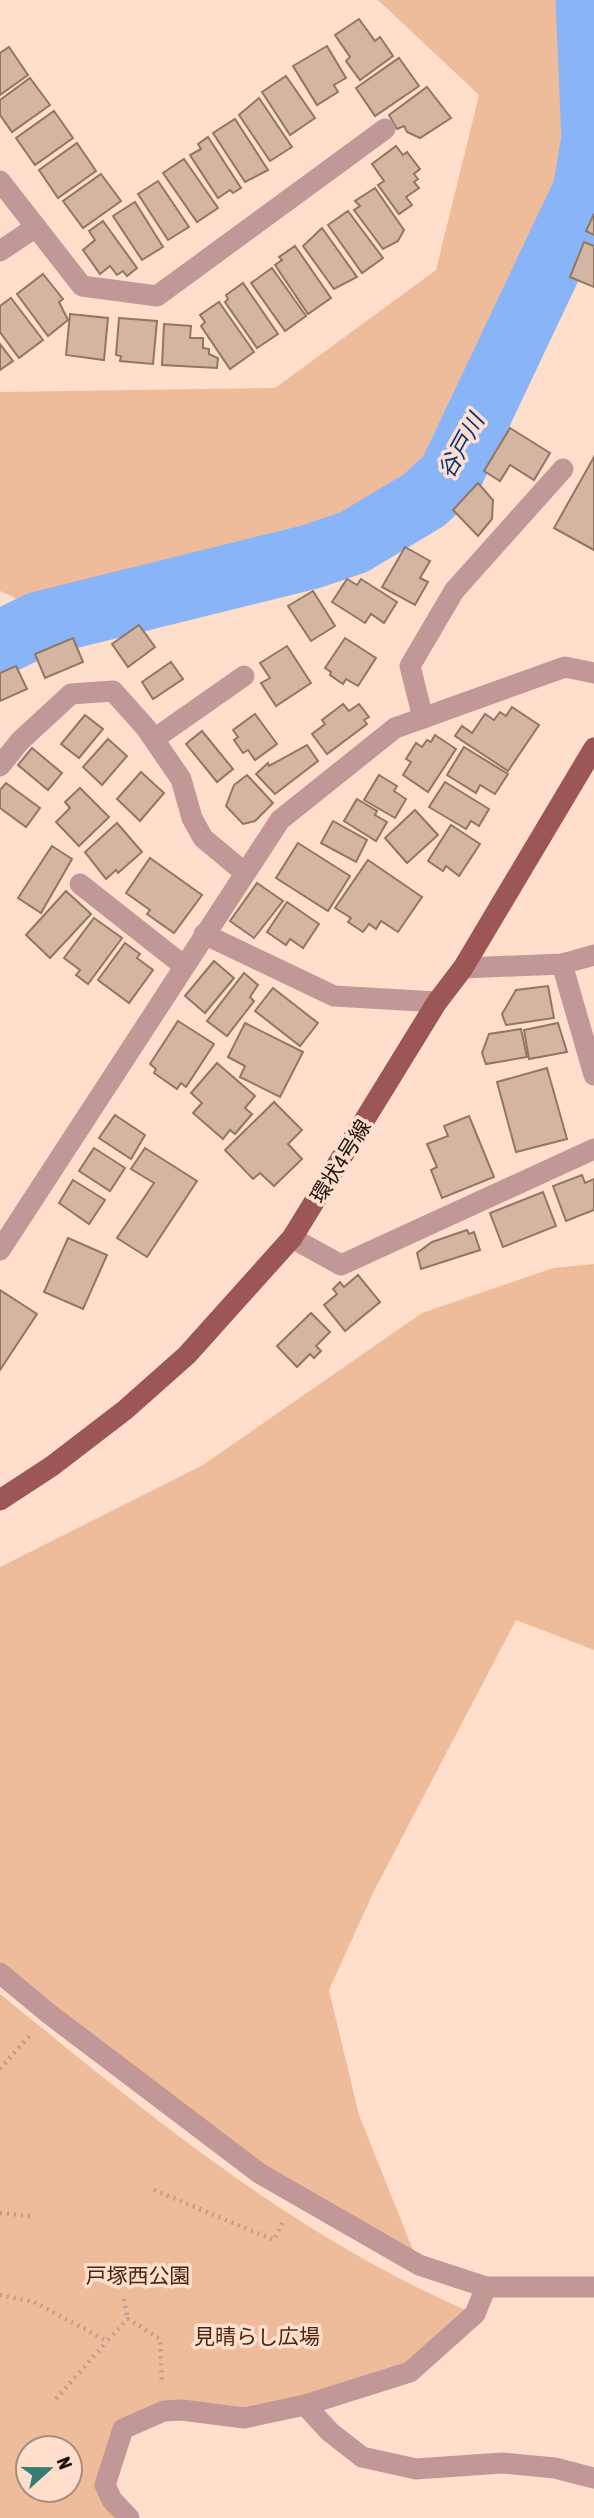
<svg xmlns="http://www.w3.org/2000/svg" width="594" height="2518" font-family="'Asap Condensed','Noto Sans JP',sans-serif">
<rect width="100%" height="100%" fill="#ffdfcc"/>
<g fill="#eebb9b" fill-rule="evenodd">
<polygon points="378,0 588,0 594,138 585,191 436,464 418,485 351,528 181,575 35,607 0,591 0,392 275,388 436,270 479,95"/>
<polygon points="594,1264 594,1650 516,1620 374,1891 329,1990 359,2115 419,2265 259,2173 0,1970 0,1567 203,1465 422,1313 553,1268"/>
<path d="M0,1994C148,2114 297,2239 475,2314L410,2372L244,2418L182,2410L124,2429L105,2485L129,2518H0ZM28,2448H70V2490H28Z"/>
</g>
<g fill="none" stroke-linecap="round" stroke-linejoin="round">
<polyline stroke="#89b4f7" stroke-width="65" points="0,643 39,624 310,557 354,542 424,500 450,476 585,191 594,138 588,0"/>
</g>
<g fill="#d4b5a2" stroke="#927664" stroke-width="2">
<polygon points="359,19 375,41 380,37 393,56 360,80 346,61 350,57 335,35"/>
<polygon points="327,46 346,78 334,85 338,92 317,105 293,66"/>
<polygon points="9,47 28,75 0,95 0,53"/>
<polygon points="399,58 419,86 375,116 356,88"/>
<polygon points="286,76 315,118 290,135 262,92"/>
<polygon points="30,78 50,105 12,132 0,115 0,100"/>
<polygon points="427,87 451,118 420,138 407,132 404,126 397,129 389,115"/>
<polygon points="259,98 292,147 270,161 239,115"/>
<polygon points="54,111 73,138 35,165 16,138"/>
<polygon points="235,119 268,170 245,182 213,133"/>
<polygon points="208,137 241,188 233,193 230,190 218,198 190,155 201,149 198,144"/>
<polygon points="77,143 96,171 58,198 39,170"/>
<polygon points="396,146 403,155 407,152 420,169 414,174 418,179 414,182 419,188 406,197 412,205 399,214 378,185 384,181 372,164"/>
<polygon points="184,159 218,208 197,222 163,173"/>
<polygon points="101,174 121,201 83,228 63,201"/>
<polygon points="158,181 189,227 168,240 138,194"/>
<polygon points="375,188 404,230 398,241 383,249 354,210 360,206 355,201"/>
<polygon points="135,202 163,247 142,260 113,216"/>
<polygon points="348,211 383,258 362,273 328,225"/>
<polygon points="594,214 594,235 586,231"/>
<polygon points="103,221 137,268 127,276 123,271 117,275 110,266 100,274 83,250 95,240 89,231"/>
<polygon points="322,228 357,277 334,289 303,246"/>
<polygon points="584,242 594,246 594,287 570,277"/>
<polygon points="295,246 331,298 308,314 275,265 282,260 279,257"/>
<polygon points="272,268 306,316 285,331 251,283"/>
<polygon points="43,274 63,299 59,302 68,320 48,336 17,294"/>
<polygon points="243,283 278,334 257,348 225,302 228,299 226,295"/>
<polygon points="11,298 43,340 19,358 0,332 0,306"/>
<polygon points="219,302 254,352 230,369 201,326 205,322 200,315"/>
<polygon points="70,314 108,318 104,360 66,355"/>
<polygon points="119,318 157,321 153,364 120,361 121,356 116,355"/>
<polygon points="164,324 191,326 190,338 203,338 203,348 209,349 209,354 218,358 217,368 162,365"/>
<polygon points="0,344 13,361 0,370"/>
<polygon points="510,428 550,453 534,480 510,465 500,481 484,471"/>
<polygon points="594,457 594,550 554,528"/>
<polygon points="478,483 493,500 492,519 478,536 453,510"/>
<polygon points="405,547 430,561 420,578 428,582 415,605 382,587"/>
<polygon points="347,579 357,585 361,579 397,602 384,623 371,614 365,623 332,602"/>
<polygon points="313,591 335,626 311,641 288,606"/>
<polygon points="139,625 155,647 128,667 112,644"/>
<polygon points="73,638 83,662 45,678 35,654"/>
<polygon points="345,638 376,658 358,686 346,679 343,684 330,675 331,672 325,668"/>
<polygon points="287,646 311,683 276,706 261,683 270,678 260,663"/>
<polygon points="171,662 183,679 153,699 142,682"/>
<polygon points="16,666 27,689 0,701 0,673"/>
<polygon points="343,704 349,711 359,704 369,717 364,720 367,724 327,754 312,734 325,724 322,720"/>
<polygon points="512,707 539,725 508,771 455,736 462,726 472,733 485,714 494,720 500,712 506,716"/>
<polygon points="255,714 277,744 255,760 248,750 243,753 234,740 238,737 233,730"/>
<polygon points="85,715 103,729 79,758 61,744"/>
<polygon points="202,731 233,769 217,782 186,744"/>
<polygon points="435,735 456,749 428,792 403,775 411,762 406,759 416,743 422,747 427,740 431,742"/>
<polygon points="108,739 127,756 102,785 83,767"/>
<polygon points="307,745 318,761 275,794 256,774 268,763 269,766"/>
<polygon points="464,747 508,774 495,794 480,785 476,793 447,775"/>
<polygon points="32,748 62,773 48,790 18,765"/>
<polygon points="141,772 164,793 140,821 117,799"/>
<polygon points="247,775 273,803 255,821 243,824 226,806 234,785"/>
<polygon points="379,775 397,786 394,791 406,799 395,818 364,800"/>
<polygon points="445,782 489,809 479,826 471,821 466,829 429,807"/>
<polygon points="6,783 40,808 26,827 0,808 0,790"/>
<polygon points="80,788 109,817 79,846 56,822 70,808 65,802"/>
<polygon points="357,799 377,811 375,815 387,822 376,841 344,821"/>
<polygon points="415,810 438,835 407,863 385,838"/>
<polygon points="333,821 367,840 356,862 321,843"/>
<polygon points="117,823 142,852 118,873 116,870 106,879 85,852"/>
<polygon points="451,825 480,844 459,876 446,866 443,871 428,861"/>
<polygon points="298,843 350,876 328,911 276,878"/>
<polygon points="52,846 72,859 41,913 18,898"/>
<polygon points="150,858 202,895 174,933 147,914 150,910 126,893"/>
<polygon points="368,860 422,897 398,932 381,921 376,929 369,924 363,932 348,922 351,918 335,908"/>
<polygon points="257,883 283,901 254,938 230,921"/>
<polygon points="66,891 91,914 50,958 26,935"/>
<polygon points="287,902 319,924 303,948 290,939 286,945 267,932"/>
<polygon points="94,918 122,938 88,984 76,975 80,970 64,958"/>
<polygon points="125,943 140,954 137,958 153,970 129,1003 98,980"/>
<polygon points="214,961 234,978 205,1013 185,996"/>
<polygon points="244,973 258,985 250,997 254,1001 227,1036 207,1021"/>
<polygon points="548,986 554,1018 506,1025 502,1014 516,990"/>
<polygon points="273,988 318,1023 300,1046 255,1011"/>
<polygon points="178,1021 214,1044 186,1087 181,1083 177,1089 154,1073 156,1069 150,1064"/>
<polygon points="245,1023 303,1052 280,1097 240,1077 245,1066 228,1057"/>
<polygon points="558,1023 567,1052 529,1059 524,1030"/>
<polygon points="521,1029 527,1057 486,1064 482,1053 489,1034"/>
<polygon points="217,1063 255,1096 245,1108 252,1114 235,1134 230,1130 223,1139 193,1113 202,1103 191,1093"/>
<polygon points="547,1068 567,1139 516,1152 497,1082"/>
<polygon points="274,1102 302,1130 288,1144 302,1159 274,1186 260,1173 253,1179 225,1150"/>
<polygon points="115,1115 145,1135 131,1159 99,1138"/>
<polygon points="469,1116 494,1177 442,1198 431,1170 437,1167 427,1144 448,1136 444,1126"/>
<polygon points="94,1148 125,1168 110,1191 79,1171"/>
<polygon points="145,1148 197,1181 147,1257 117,1238 154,1183 131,1169"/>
<polygon points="582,1175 585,1183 594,1179 594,1210 566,1221 553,1186"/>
<polygon points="73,1180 105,1200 89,1224 59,1203"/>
<polygon points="543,1192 556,1226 503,1247 490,1213"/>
<polygon points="467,1230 469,1234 474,1232 480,1250 421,1269 417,1253 432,1242"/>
<polygon points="68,1238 107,1255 83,1309 44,1292"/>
<polygon points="358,1275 380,1302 345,1331 324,1305 337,1294 333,1289 340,1282 344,1287"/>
<polygon points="0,1290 37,1314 0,1370"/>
<polygon points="311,1313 330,1332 316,1346 321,1351 314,1358 310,1354 297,1367 277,1346"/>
</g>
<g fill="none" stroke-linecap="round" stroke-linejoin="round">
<g stroke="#b99f90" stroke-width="4.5" stroke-dasharray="2 5" stroke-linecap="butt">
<polyline points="0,2069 29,2036"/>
<polyline points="154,2190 274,2240 284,2219"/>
<polyline points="0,2213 31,2216"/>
<polyline points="0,2295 34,2302 107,2341 128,2319 160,2339 162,2384"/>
<polyline points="124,2299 128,2319"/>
<polyline points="56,2399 107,2341"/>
</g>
<g stroke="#c19897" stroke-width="21">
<polyline points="0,181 82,286 157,296 385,129"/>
<polyline points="0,251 36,227"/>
<polyline points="423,718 410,666 454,591 563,469"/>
<polyline points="154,739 244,676"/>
<polyline points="0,766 20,741 71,694 113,691 146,728 181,779 192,818 203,838 245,873"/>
<polyline points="80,884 184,966"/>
<polyline points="204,934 334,996 437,1002"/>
<polyline points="562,964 594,1075"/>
<polyline points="463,968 562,964 594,955"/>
<polyline points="292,1238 341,1265 594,1149"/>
<polyline points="0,1250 280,820 395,728 565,667 594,673"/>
<polyline points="0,1973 48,2013 259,2173 419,2265 486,2287 594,2287"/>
<polyline points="305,2405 330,2432 362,2457 416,2469 502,2463 555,2468 594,2478"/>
<polyline points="129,2518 112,2500 105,2485 123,2429 164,2411 182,2410 244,2418 305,2405 410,2372 475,2314 486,2287"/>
</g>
<polyline stroke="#9b5655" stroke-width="21" points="0,1500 52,1466 125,1410 187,1355 292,1238 437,1002 463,968 594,748"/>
</g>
<g text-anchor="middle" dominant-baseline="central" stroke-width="7" stroke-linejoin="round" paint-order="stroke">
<g font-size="21" fill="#1e130c" stroke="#ffdfcc">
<text transform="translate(340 1161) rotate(-58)">環状4号線</text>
</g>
<g font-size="21" fill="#452713" stroke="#ffdfcc">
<text x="138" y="2275">戸塚西公園</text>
<text x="257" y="2336">見晴らし広場</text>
</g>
<g font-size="23" font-style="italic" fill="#003783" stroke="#ffdfcc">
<text transform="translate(461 446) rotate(-61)">谷戸川</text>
</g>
</g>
<g transform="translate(49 2469) rotate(69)"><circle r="33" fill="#ffdfcc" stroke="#a58d7f" stroke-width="2"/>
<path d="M0-5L12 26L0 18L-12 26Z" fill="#367d76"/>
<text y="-10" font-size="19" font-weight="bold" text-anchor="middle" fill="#1e130c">N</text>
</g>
</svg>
